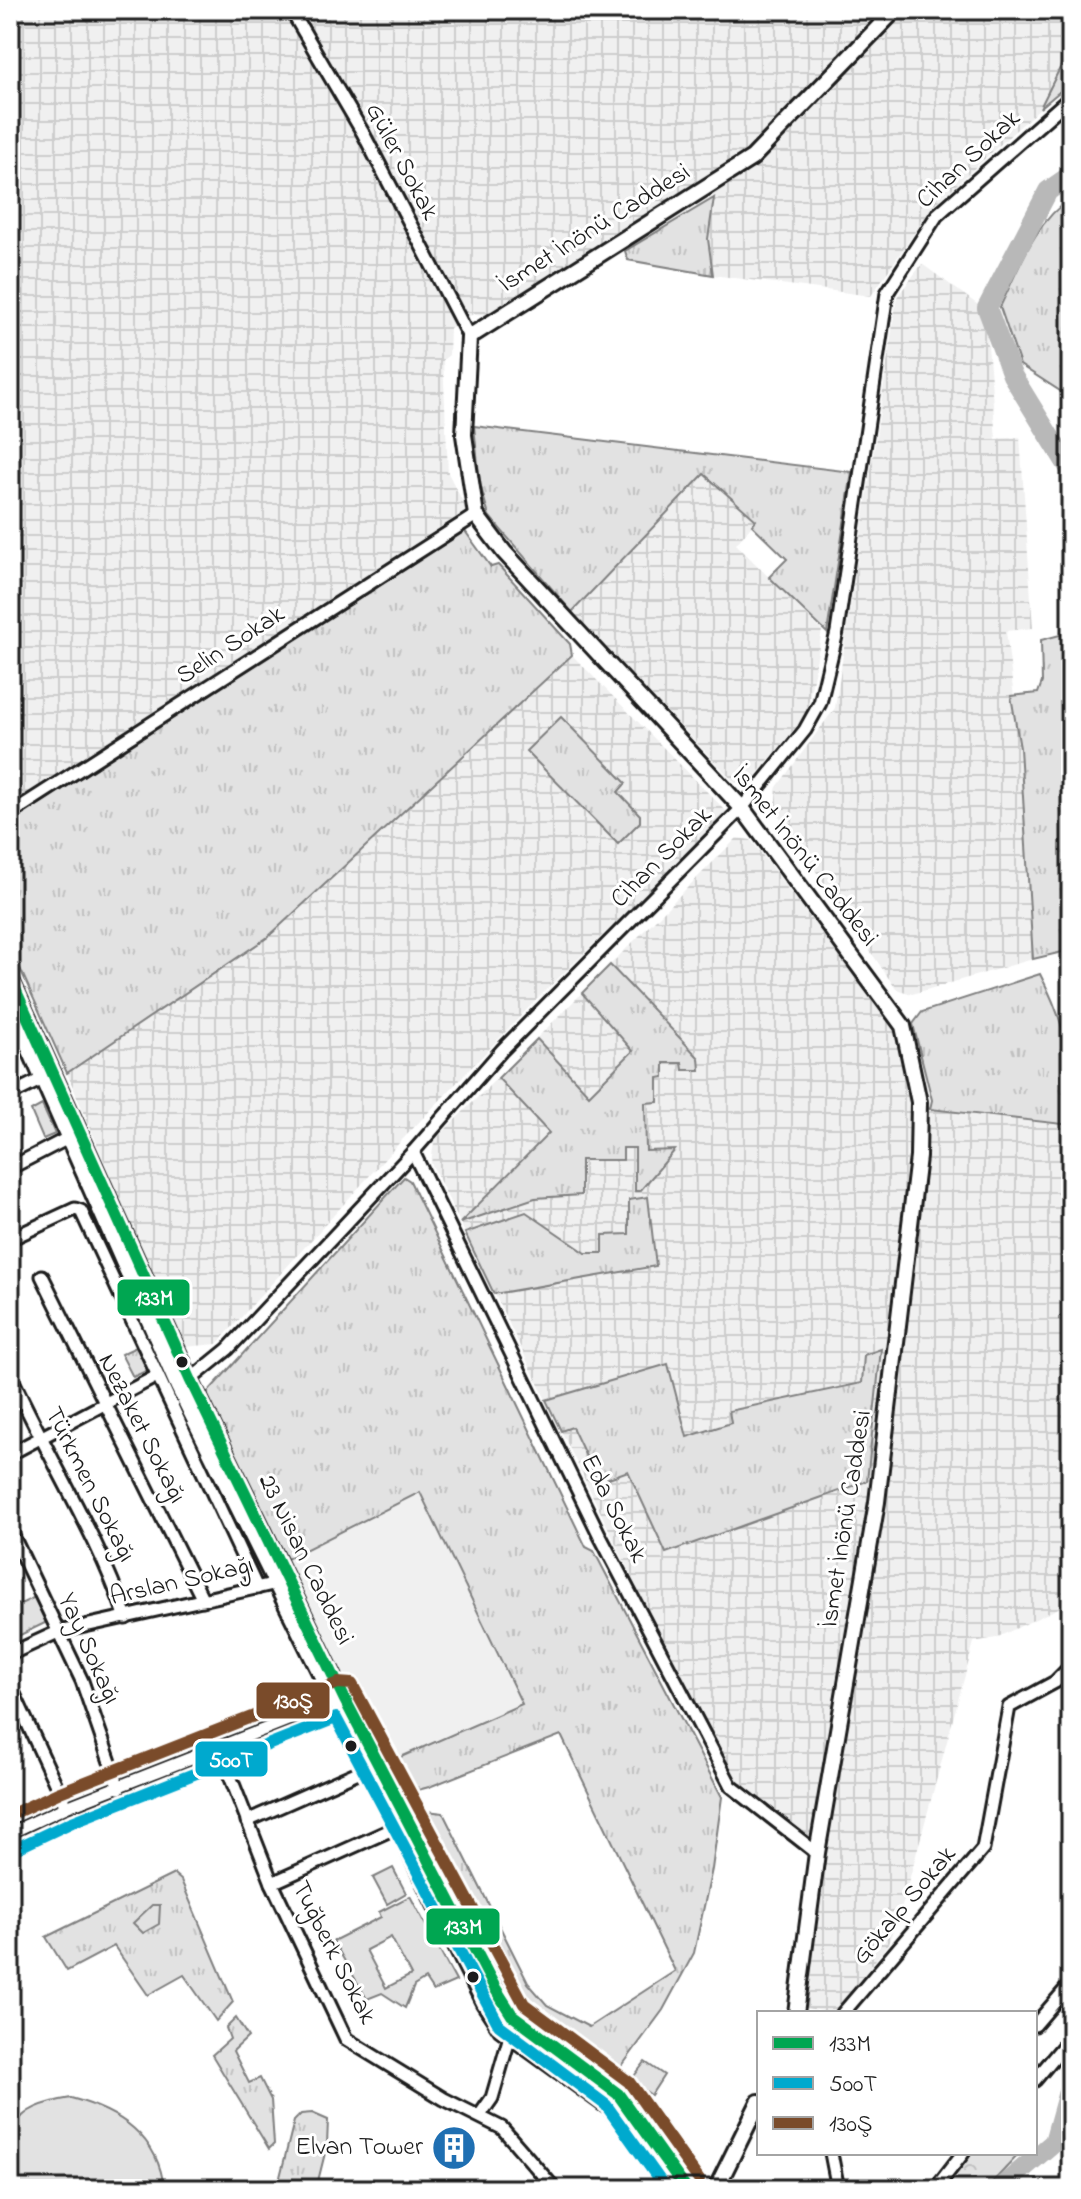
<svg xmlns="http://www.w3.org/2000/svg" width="1081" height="2199" font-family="'Indie Flower',sans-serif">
<defs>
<pattern id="industrial-grid" width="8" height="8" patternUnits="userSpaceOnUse" patternTransform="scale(2)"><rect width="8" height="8" fill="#f0f0f0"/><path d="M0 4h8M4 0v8" fill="none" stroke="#cdcdcd"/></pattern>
<pattern id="grass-tufts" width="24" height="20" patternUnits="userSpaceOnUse" patternTransform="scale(2)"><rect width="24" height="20" fill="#e2e2e2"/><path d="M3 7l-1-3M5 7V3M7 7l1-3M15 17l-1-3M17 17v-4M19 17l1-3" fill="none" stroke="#c1c1c1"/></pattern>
<pattern id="forest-crowns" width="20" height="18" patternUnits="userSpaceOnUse" patternTransform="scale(2)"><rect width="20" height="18" fill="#e2e2e2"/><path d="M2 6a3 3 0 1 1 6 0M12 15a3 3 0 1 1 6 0" fill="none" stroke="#c1c1c1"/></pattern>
</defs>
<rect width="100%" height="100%" fill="#fff"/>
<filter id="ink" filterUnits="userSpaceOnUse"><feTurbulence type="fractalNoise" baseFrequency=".0125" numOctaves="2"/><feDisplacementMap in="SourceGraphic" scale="16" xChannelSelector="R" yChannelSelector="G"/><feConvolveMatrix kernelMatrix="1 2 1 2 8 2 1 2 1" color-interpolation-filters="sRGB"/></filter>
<g filter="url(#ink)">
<polygon fill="#f0f0f0" points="420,1492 522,1704 387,1763 287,1559"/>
<g fill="url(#industrial-grid)">
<polygon points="10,10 1071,10 1071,46 1040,108 932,207 871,296 713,275 708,239 714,198 704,180 489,315 473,314 450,328 449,355 443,360 448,473 467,510 10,804"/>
<polygon points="922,264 985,310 996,439 1020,437 1033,628 1006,631 1020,748 1033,959 912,994 896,989 775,811 777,787 835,708 897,297"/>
<polygon points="704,474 756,521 736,544 822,631 806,715 751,781 735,783 572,612"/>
<polygon points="572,655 728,813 538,998 401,1141 217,1344 183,1347 67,1073 268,937"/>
<polygon points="737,838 751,840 894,1029 912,1102 889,1350 918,1157 930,1109 1071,1125 1071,1602 996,1638 974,1642 901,1910 888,1944 834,2013 795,2006 816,1853 732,1783 431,1163 434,1141"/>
</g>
<g fill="url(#grass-tufts)" stroke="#7f7f7f" stroke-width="2">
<polygon points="1071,46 1071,82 1040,108"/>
<polygon points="714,198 708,239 713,275 628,260 625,251"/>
<path d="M1071,198V413L1060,391L1020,365L1000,307C1019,269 1034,222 1071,198Z"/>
<polygon points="474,426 852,472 827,633 769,577 787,559 752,525 756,520 704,474 572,612 489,516 480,484"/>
<polygon points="465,531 491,567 498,565 570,644 572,655 268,937 67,1073 10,946 10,823"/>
<polygon points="1071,632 1071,950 1033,959 1020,748 1011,696 1038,693 1042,682 1041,640"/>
<polygon points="561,717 626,783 618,792 640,815 640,822 618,844 526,751"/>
<polygon points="610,965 699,1058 700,1070 683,1070 682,1063 664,1063 664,1077 658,1078 658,1102 645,1103 646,1151 675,1150 640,1191 635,1191 635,1148 623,1148 623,1160 581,1160 581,1195 535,1198 460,1223 549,1133 498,1078 537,1039 589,1095 633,1051 582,993"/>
<path d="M1040,974C1070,1032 1071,1062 1071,1125L930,1109L932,1100L913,1024L922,1012Z"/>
<polygon points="404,1177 410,1181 586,1547 594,1551 722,1797 712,1869 694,1953 663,2010 616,2074 526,2015 514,2004 410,1809 443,1813 528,1983 547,2005 589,2027 675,1971 561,1735 429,1787 403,1794 387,1763 522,1704 420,1492 287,1559 208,1401 208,1392"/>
<polygon points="648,1197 656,1266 494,1294 465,1233 526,1212 586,1253 603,1253 603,1235 629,1234 629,1200"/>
<polygon points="136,1347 148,1370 133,1377 121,1354"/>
<polygon points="881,1349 867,1481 666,1553 628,1471 598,1482 572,1427 561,1431 546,1400 668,1364 687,1437 731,1423 729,1411 862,1383 864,1355"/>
<polygon points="35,1597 47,1622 10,1640 10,1609"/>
<polygon points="174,1874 181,1880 233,2002 216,2021 184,1975 148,1995 114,1946 67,1971 46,1937"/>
<polygon points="236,2018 248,2037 233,2051 249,2083 260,2078 271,2100 274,2144 269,2149 212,2055 230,2039 226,2028"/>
<polygon points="312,2113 328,2120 327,2145 316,2189 277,2189 294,2121 301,2114"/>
</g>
<polygon fill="url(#forest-crowns)" stroke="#7f7f7f" stroke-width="2" points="967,2153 1020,2153 986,2189 951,2189 945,2184"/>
<g fill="#e2e2e2" stroke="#7f7f7f" stroke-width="2" fill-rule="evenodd">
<polygon points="42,1105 55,1134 43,1139 31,1111"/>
<polygon points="393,1868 406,1893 387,1904 373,1878"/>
<path d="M410,1896L456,1981L433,1991L425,1979L414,1986L405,2008L382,1993L367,1999L333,1941L381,1917L379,1912ZM391,1937L411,1975L386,1988L366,1950Z"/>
<polygon points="152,1905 160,1905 159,1924 143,1933 133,1923"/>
<polygon points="645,2062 664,2075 651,2095 631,2080"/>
<path d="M71,2098C119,2111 159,2136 164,2189H10C10,2131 4,2109 71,2098Z"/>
</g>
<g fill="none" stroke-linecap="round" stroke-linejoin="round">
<g stroke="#b8b8b8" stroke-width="20">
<polyline points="1071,175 1048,191 987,308 1012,375 1071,471"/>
<polyline points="999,2189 1054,2142 1071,2081"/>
</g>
<g stroke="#1c1c1c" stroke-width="17">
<g id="minor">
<polyline points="291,10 363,133 469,337"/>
<polyline points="10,814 476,515"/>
<polyline points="10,1095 42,1079"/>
<polyline points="413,1152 600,1536 731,1786 817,1853"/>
<polyline points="10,1168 70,1137"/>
<polyline points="10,1239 75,1209 81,1211 257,1588"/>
<polyline points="42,1276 203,1600"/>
<path d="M10,1374C47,1456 97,1533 126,1618"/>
<polyline points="185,1384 228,1349 413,1152 502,1050 742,808 805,730 820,703 837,632 887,293 937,215 1071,97"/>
<polyline points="10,1454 157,1376"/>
<polyline points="10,1530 82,1681 119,1788"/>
<polyline points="10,1654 58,1632 273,1584"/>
<polyline points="10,1685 66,1807"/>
<polyline points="219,1748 272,1883 346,2039 444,2099 502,2128 555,2189"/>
<polyline points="247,1821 365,1769"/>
<polyline points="10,1833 66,1807 339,1700"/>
<polyline points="272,1883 395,1828"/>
<polyline points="843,2013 983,1849 1009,1707 1055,1682 1071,1666"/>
<polyline points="1035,2025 1071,1983"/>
<polyline points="1035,2080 1071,2037"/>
<polyline points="480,2115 492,2098 510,2036"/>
<polyline points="831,2153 838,2189"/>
<polyline points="935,2189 963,2153"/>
</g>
</g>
<g stroke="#1c1c1c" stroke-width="20">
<g id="tertiary">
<polyline points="10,978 191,1381 344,1698 495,1988 512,2015 618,2094 686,2189"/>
<polyline points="10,1005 178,1387 484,2003 501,2029 610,2108 670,2189"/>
<polyline points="796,2013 817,1853 877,1502 918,1157 919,1102 903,1026 742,808 504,552 476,515 464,435 469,337 752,158 895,10"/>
<polyline points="716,2189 759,2102"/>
</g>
</g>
<use href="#minor" stroke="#fff" stroke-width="11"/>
<use href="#tertiary" stroke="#fff" stroke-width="14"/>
<g stroke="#fff" stroke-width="18">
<polyline id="bus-1" points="10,978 191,1381 344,1698 495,1988 512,2015 618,2094 686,2189"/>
</g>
<g stroke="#fff" stroke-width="18">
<polyline id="bus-2" points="17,1848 72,1822 336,1718 499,2025 606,2105 666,2189"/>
</g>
<g stroke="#fff" stroke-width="18">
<polyline id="bus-3" points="10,1815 60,1792 338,1683 352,1684 524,2004 629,2082 699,2180"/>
</g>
<use href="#bus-1" stroke="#00a651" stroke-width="12"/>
<use href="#bus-2" stroke="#00a9ce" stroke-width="12"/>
<use href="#bus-3" stroke="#7a4b2a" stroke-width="12"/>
</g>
</g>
<defs>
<g id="building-disc" transform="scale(2.3)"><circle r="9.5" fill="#1f6fb2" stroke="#fff"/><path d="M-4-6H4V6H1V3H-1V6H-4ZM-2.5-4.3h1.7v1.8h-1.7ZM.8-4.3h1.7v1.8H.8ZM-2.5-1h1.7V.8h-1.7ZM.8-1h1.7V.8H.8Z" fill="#fff"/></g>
</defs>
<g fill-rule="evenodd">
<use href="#building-disc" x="454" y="2148"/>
</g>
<g fill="#1c1c1c" stroke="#fff" stroke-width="3">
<circle cx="182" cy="1362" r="7"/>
<circle cx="351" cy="1746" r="7"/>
<circle cx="473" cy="1977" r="7"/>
</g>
<g text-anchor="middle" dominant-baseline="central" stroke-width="6" stroke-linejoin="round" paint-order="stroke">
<g font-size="26" fill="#1c1c1c" stroke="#fff">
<text transform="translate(969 160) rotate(-43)">Cihan Sokak</text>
<text transform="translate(401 162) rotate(62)">Güler Sokak</text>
<text transform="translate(595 229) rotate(-32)">İsmet İnönü Caddesi</text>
<text transform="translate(231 646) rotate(-33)">Selin Sokak</text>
<text transform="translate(804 857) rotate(52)">İsmet İnönü Caddesi</text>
<text transform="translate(662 858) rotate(-45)">Cihan Sokak</text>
<text transform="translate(141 1429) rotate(63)">Nezaket Sokağı</text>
<text transform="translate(89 1485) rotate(63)">Türkmen Sokağı</text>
<text transform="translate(613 1509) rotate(63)">Eda Sokak</text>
<text transform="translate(847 1519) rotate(-81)">İsmet İnönü Caddesi</text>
<text transform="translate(305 1560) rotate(64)">23 Nisan Caddesi</text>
<text transform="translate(182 1582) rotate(-13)">Arslan Sokağı</text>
<text transform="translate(88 1649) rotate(66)">Yay Sokağı</text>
<text transform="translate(905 1906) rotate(-50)">Gökalp Sokak</text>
<text transform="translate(333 1953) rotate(63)">Tuğberk Sokak</text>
</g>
<g font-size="26" fill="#1c1c1c" stroke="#fff" text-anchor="end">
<text x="423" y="2148">Elvan Tower</text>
</g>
</g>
<g stroke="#fff" stroke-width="3">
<rect x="116" y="1278" width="75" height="39" rx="8" fill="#00a651"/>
<rect x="255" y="1681" width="76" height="39" rx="8" fill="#7a4b2a"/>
<rect x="194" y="1740" width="75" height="38" rx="8" fill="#00a9ce"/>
<rect x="425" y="1907" width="76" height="39" rx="8" fill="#00a651"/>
</g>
<g font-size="22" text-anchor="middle" font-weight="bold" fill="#fff">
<text x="154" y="1305">133M</text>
<text x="293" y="1708">130Ş</text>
<text x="231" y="1767">500T</text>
<text x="463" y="1934">133M</text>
</g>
<rect width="1081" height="2199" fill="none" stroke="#fff" stroke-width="40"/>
<rect x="20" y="20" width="1041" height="2159" fill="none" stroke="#1c1c1c" stroke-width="3" filter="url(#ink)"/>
<rect x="757" y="2011" width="280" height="144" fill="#ffffff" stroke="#a4a4a4" stroke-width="2"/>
<rect x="773" y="2037" width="40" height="12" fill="#00a651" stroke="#a4a4a4" stroke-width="2"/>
<text x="829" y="2051" font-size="24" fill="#1c1c1c">133M</text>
<rect x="773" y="2077" width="40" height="12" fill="#00a9ce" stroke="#a4a4a4" stroke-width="2"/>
<text x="829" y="2091" font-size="24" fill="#1c1c1c">500T</text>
<rect x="773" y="2117" width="40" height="12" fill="#7a4b2a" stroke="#a4a4a4" stroke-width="2"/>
<text x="829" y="2131" font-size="24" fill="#1c1c1c">130Ş</text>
</svg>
